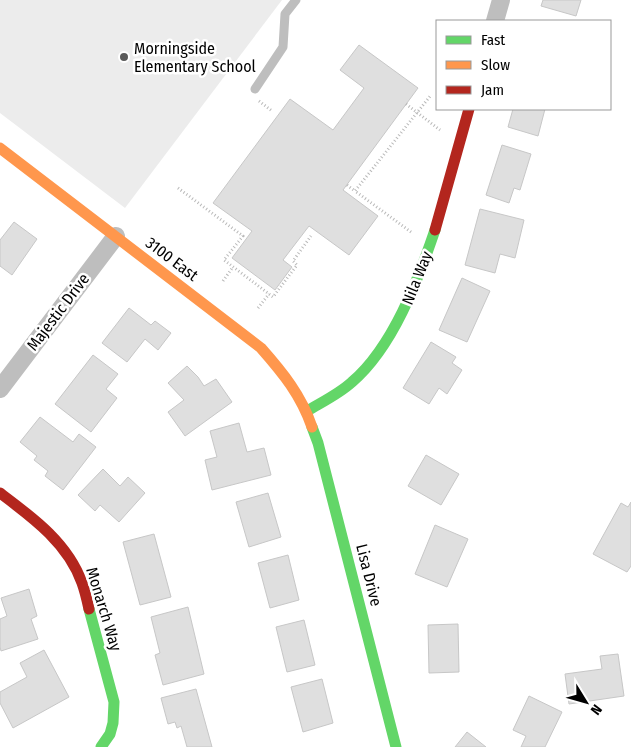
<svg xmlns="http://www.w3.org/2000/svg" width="631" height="747" font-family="'Fira Sans Condensed',sans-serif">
<rect width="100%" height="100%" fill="#fff"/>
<polygon fill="#ececec" points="0,0 282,0 125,208 0,113"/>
<g fill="#dfdfdf" stroke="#c7c7c7">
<polygon points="543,0 581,0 576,16 541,6"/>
<polygon points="359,45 418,88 343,190 378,216 349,255 309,226 283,260 292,267 275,290 232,258 252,231 213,203 290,99 333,130 364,88 340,70"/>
<polygon points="513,109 545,109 538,136 508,127"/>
<polygon points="502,145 531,154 520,190 514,188 509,203 486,195"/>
<polygon points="480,209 524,220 515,258 500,254 495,273 465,265"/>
<polygon points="14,222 37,239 12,275 0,266 0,240"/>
<polygon points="462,278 490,291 467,342 439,330"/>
<polygon points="129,308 151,325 155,321 171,333 158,350 145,339 127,362 102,343"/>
<polygon points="431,342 456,357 452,363 462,370 447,394 439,388 429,404 403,388"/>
<polygon points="93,355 118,374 106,389 117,398 91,432 55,404"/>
<polygon points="187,366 198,377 204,386 216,379 232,402 185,436 168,412 184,400 168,383"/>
<polygon points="40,417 73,442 79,434 96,447 63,490 45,476 48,471 34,460 37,456 20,442"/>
<polygon points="239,423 247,452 264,448 271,475 212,490 205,460 217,457 210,431"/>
<polygon points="426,455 459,474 441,505 408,486"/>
<polygon points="103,469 120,486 128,477 145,493 119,522 100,505 95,511 78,495"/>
<polygon points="268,493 281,537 249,547 236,502"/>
<polygon points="631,502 631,566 627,572 593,554 621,503 628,507"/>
<polygon points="435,525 468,539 447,587 415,574"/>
<polygon points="154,534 171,597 140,605 123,542"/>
<polygon points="288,555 299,600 270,608 258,563"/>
<polygon points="29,589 37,616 31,619 38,639 1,651 0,647 0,619 7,616 1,598"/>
<polygon points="188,607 204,674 163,685 155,655 160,653 151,617"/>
<polygon points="304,620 315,665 287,672 276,627"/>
<polygon points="458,624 459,672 429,673 428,625"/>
<polygon points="44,650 69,697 13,728 0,703 0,692 27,677 20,663"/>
<polygon points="618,654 624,696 569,704 565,674 602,669 600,656"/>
<polygon points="322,679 333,723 303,732 291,687"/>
<polygon points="196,689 212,747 187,747 181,726 177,728 175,722 168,724 161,698"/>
<polygon points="529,696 562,712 545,747 521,747 526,736 513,730"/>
<polygon points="467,732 486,747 455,747"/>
</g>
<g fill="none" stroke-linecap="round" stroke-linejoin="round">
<g stroke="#b9b9b9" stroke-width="3" stroke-dasharray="1 2.5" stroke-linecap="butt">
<polyline points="259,101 272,111"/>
<polyline points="406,104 440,130"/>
<polyline points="347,185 355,191"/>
<polyline points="178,188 243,236 224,260 273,297 297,265 293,261 311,236"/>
<polyline points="411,232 355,191 431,95"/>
<polyline points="223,281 233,267"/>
<polyline points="258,308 269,294"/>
</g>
<polyline stroke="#bebebe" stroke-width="9" points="255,89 283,47 285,14 296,0"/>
<g stroke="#bebebe" stroke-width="18">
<polyline points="495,21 501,0"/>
<polyline points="0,389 116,236"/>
</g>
<g stroke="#63d668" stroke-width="11">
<path d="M307,411C322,402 339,394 352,382C393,347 418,280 435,230"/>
<polyline points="312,427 318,443 396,747"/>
<polyline points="89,609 114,702 113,723 110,734 101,747"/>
</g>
<path stroke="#ff974d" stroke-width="11" d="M0,148L261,348C283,373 301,395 312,427"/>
<g stroke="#b3261e" stroke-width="11">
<polyline points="435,230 469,109"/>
<path d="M0,493C32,517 68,543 82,583C85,591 87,600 89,609"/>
</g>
</g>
<circle fill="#595959" stroke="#fff" stroke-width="2" cx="124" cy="57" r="5"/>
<g text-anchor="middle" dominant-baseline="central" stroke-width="5" stroke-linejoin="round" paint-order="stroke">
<g font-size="16" fill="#000" stroke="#fff" text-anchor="start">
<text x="134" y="48">Morningside<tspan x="134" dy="18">Elementary School</tspan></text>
</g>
<g font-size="16" fill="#000" stroke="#fff">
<text transform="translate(172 259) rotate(37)">3100 East</text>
<text transform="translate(417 278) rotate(-68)">Nila Way</text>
<text transform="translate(58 312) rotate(-53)">Majestic Drive</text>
<text transform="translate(369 575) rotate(76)">Lisa Drive</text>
<text transform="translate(104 609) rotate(73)">Monarch Way</text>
</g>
</g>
<rect x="436" y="20" width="175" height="90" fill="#ffffff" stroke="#999999"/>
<rect x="446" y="36" width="25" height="8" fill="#63d668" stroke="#999999"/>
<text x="481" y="45" font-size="15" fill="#000000">Fast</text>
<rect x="446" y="61" width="25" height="8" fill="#ff974d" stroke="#999999"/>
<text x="481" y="70" font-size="15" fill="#000000">Slow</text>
<rect x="446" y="86" width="25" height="8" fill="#b3261e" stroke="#999999"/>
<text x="481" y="95" font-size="15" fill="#000000">Jam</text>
<g transform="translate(586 702) rotate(127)" stroke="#ffffff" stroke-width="4" paint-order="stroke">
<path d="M0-4L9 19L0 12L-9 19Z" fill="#000000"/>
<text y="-8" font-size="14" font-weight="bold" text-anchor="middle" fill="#000000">N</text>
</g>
</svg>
